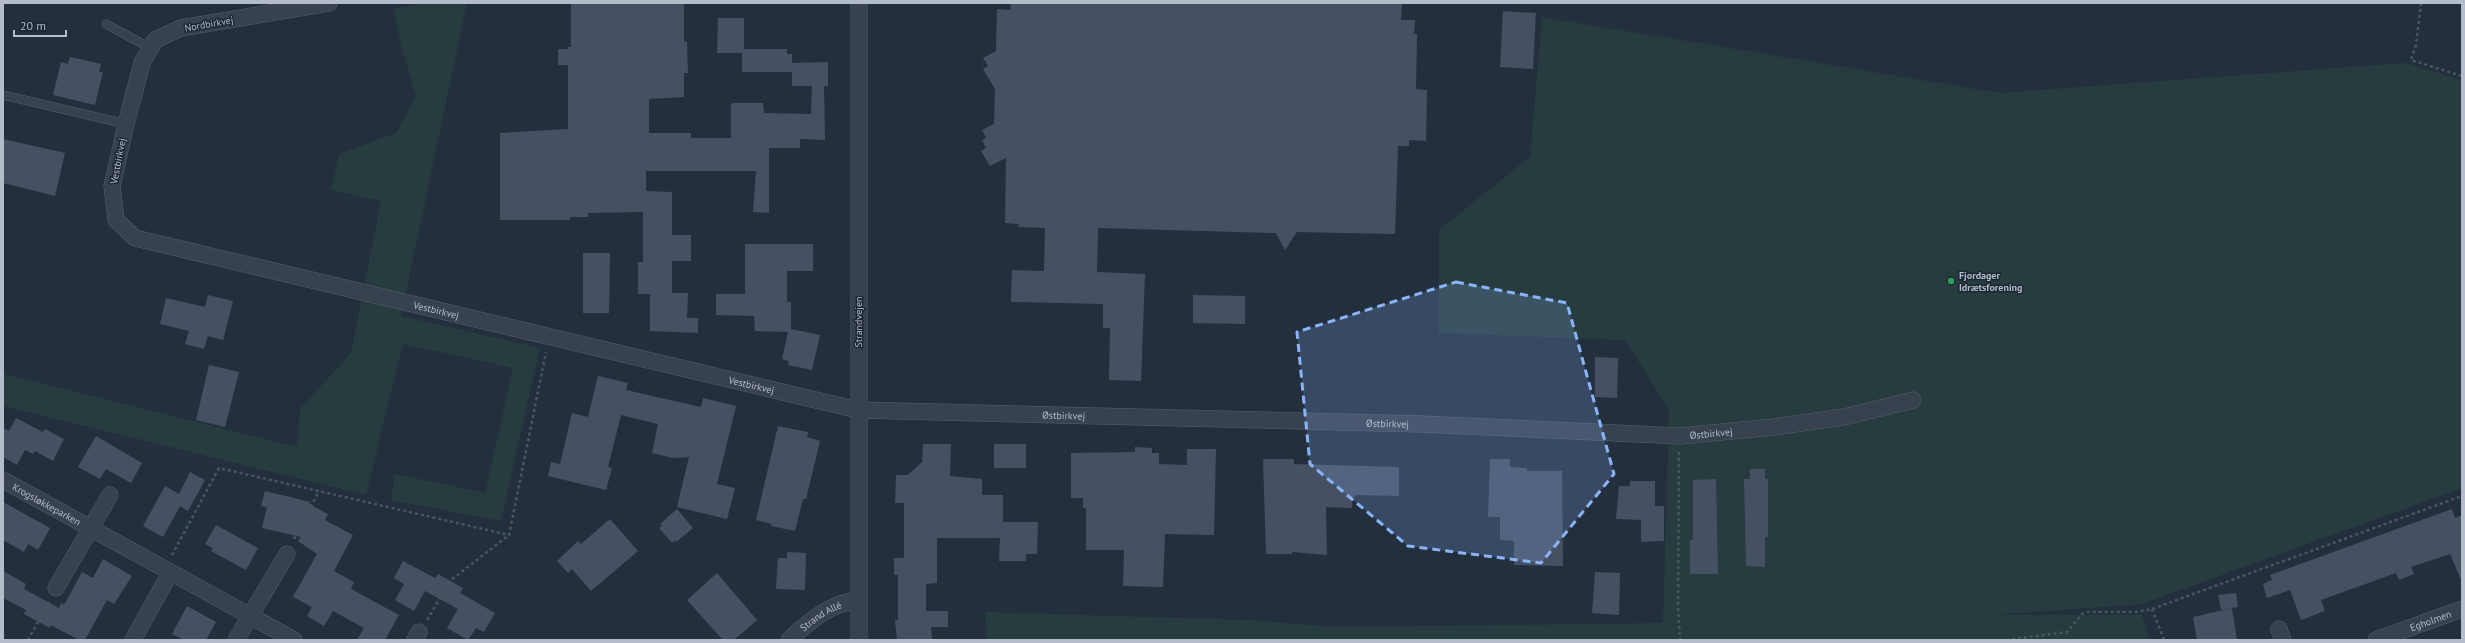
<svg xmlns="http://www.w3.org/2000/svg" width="2465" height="643" font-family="'PT Sans',sans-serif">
<rect width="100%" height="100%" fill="#242f3e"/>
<g fill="#263c3f">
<polygon points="426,3 467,3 401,316 540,348 501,521 391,500 395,474 485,493 513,368 403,344 366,495 3,406 3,374 297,447 300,409 351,353 381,201 331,190 339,154 396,133 416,96 402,49 394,9"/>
<polygon points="1542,17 1999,93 2406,63 2462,80 2462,488 2142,604 1994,615 2142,615 2150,640 987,640 985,612 1247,620 1335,627 1663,623 1669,410 1625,340 1439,333 1439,230 1530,157"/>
</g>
<g fill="#455162">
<polygon points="571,3 684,3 684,41 687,42 688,73 684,73 684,97 649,99 649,133 691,133 691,138 731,138 731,104 734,103 763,103 764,113 811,114 812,86 792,86 792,63 828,62 828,86 824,86 825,140 800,139 800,148 769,148 769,213 753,212 756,171 646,171 646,191 672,192 672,235 691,235 691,261 672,261 672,293 688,293 687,318 698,318 698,333 650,331 650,294 638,294 638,262 643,262 643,212 588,213 588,217 570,217 570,220 500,220 500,133 568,129 568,65 558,65 558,49 568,49 568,47 571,47"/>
<polygon points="1011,3 1402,3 1401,20 1415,20 1414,34 1417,34 1416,89 1427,90 1426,141 1409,140 1409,146 1398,146 1395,234 1297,232 1285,250 1276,233 1098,228 1097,272 1145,274 1141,381 1109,380 1110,328 1103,328 1103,304 1011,302 1012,270 1044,271 1045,228 1018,227 1019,224 1005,223 1006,158 990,166 981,151 986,148 982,140 986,138 982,130 994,124 995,89 983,69 988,66 983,58 996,51 997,9 1010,10"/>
<polygon points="1503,11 1536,13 1533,69 1500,67"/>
<polygon points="718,18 744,18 744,49 787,49 787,54 792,54 792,72 742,72 742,53 717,53"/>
<polygon points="70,57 101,64 99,72 103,72 95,105 53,95 61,62 68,64"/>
<polygon points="3,139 65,153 55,196 3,183"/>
<polygon points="745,244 813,244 813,271 787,271 787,302 791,302 791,329 820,335 812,370 788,365 789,361 782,359 788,332 755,331 754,316 716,315 716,294 745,294"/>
<polygon points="583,253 610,253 609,313 583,313"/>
<polygon points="208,295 233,301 223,340 208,336 204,349 185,344 189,331 160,324 166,298 205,307"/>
<polygon points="1193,295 1245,296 1245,324 1193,323"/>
<polygon points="1595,357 1618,358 1617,398 1595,397"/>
<polygon points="209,365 239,372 225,427 196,420"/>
<polygon points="598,376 628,383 626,390 701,407 703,398 736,406 717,484 735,488 727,519 677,507 689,457 673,458 652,453 658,424 621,415 608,467 612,468 606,490 548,476 551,462 560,464 572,413 588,417"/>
<polygon points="16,418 43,432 45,429 64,439 53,461 35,451 33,454 25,450 17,465 3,457 3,428 9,431"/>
<polygon points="778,426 808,432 807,437 820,441 806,499 803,499 795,531 771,526 772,524 756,520"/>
<polygon points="96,436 142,463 131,483 106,469 100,479 78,467"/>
<polygon points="923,444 951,444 950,476 982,479 982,495 1003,495 1003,522 1038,522 1037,554 1026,554 1026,561 999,561 1000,538 937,538 937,583 926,584 926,611 948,611 948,627 931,627 932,640 897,640 895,620 898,620 898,575 894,575 894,558 904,558 904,503 895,503 896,475 908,475 922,462"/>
<rect x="994" y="444" width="32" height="24"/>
<polygon points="1135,447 1152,448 1152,453 1159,453 1159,464 1187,465 1187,449 1216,449 1214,535 1165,534 1163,587 1123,586 1124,550 1086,550 1086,508 1083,508 1083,498 1071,498 1071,453 1135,452"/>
<polygon points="1263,459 1294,459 1294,464 1399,467 1399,496 1355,495 1355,497 1352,497 1352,508 1326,507 1327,555 1292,552 1292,554 1266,554"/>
<polygon points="1490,459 1510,459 1510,467 1527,468 1527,471 1562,471 1563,566 1514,565 1514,541 1500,540 1500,517 1488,517"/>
<polygon points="1750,469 1765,469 1765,479 1768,479 1768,537 1765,537 1765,567 1746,566 1744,479 1750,479"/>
<polygon points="190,472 205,480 188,511 180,506 163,537 143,526 165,486 179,494"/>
<polygon points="1716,479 1718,574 1690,574 1690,540 1693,540 1693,480"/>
<polygon points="1630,481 1655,481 1655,506 1664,506 1664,541 1641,542 1641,520 1616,519 1619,486 1630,486"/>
<polygon points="265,491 310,502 309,504 328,514 325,520 353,535 334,571 354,582 351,589 399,615 385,640 357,640 364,628 333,611 324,626 307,616 312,607 293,597 317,554 298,541 301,537 262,528 267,507 261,506"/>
<polygon points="3,502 50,528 38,550 28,544 24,552 3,540"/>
<polygon points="677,509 693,528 676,542 675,540 672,543 659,528 662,526 660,524"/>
<polygon points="2452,509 2455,518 2462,515 2462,582 2450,554 2411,567 2414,574 2399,580 2396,573 2321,600 2325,611 2301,620 2290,590 2267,598 2263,584 2272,580 2270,575"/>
<polygon points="610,519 638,551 591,591 572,569 568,573 557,561 578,541 581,544"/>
<polygon points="216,525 258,548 246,570 211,551 213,548 205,544"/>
<polygon points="787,552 806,553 805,590 776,589 778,558 787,558"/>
<polygon points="103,559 132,576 114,604 107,600 85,640 79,640 51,625 50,628 24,614 26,610 3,598 3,571 26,584 24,589 59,608 61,603 64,605 82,572 93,578"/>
<polygon points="403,561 435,578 438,574 463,588 460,593 495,613 484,632 476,628 468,640 447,628 458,609 425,591 414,611 395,600 404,584 394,578"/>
<polygon points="1595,572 1620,573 1619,615 1592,613"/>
<polygon points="717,573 757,620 734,640 723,640 687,600"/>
<polygon points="2236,593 2238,607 2221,610 2218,595"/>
<polygon points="187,606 216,622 206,640 184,640 172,634"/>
<polygon points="2232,608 2237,640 2197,640 2193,617"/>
</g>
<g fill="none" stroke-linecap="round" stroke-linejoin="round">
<g stroke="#565f6c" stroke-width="9">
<g id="service">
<polyline points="106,24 150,48"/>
<polyline points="3,95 126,124"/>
</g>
</g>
<g stroke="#565f6c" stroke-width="17">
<g id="minor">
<path id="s1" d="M329,3L181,28L155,40L142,63L126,124L112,186L116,220L135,238L858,410L1421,424L1680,436L1774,427L1844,417L1913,400"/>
<path id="s2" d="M3,480L294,640"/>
<polyline points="56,588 110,495"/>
<polyline points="2279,629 2283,640"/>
<polyline points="133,640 170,573"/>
<polyline points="236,640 287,554"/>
<polyline points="415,640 419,632"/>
<path id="s3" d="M789,640C810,621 828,604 858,600"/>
<polyline points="859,640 859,3"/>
<path id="s4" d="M2376,640L2462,609"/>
</g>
</g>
<g stroke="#44595c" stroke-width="2.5" stroke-dasharray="3 3" stroke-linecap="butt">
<polyline points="2421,3 2416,45 2411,60 2462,76"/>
<polyline points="1679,452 1678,607 1680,640"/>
<polyline points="294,539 319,491"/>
<polyline points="172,555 219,468 509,535 546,352"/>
<polyline points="2152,609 2164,640"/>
<polyline points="427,620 451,580 509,535"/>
<polyline points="28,640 49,602"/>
<polyline points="2006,640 2067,632 2082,614 2088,612 2135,612 2152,609 2462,496"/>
</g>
<use href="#service" stroke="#38414e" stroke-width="8"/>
<use href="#minor" stroke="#38414e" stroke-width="16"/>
</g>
<path fill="#8ab4f8" fill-opacity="0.2" stroke="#8ab4f8" stroke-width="3" stroke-dasharray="8 5" stroke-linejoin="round" d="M1456,282L1567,303L1614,474L1541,563L1408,546L1310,464L1297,332Z"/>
<circle fill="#2e9e5b" stroke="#1d2633" stroke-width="1.5" cx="1951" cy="281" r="4"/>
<g text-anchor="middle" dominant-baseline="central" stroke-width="3" stroke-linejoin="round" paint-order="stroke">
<g font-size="10" fill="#b4bcc9" stroke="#1d2633">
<text transform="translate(209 24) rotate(-10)">Nordbirkvej</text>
<text transform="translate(118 161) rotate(-79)">Vestbirkvej</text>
<text stroke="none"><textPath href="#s1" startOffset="702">Vestbirkvej</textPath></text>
<text transform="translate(858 322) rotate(-90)">Strandvejen</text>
<text stroke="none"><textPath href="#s1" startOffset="1026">Vestbirkvej</textPath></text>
<text stroke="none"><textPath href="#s1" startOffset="1341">Østbirkvej</textPath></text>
<text stroke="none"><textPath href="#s1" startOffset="1665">Østbirkvej</textPath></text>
<text stroke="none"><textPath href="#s1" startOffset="1989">Østbirkvej</textPath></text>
<text stroke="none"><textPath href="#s2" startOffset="50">Krogsløkkeparken</textPath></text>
<text stroke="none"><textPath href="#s3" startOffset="40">Strand Allé</textPath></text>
<text stroke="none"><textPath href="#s4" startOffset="58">Egholmen</textPath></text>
</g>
<g font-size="10" font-weight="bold" fill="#b4bcc9" stroke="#1d2633" text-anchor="start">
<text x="1959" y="275">Fjordager<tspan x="1959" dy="12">Idrætsforening</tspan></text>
</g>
</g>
<rect width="2465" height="643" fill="none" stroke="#b4bcc9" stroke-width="8"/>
<path d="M14 30v6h52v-6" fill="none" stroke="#b4bcc9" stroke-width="2"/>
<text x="20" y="30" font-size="12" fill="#b4bcc9" stroke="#1d2633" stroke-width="3" paint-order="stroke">20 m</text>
</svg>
